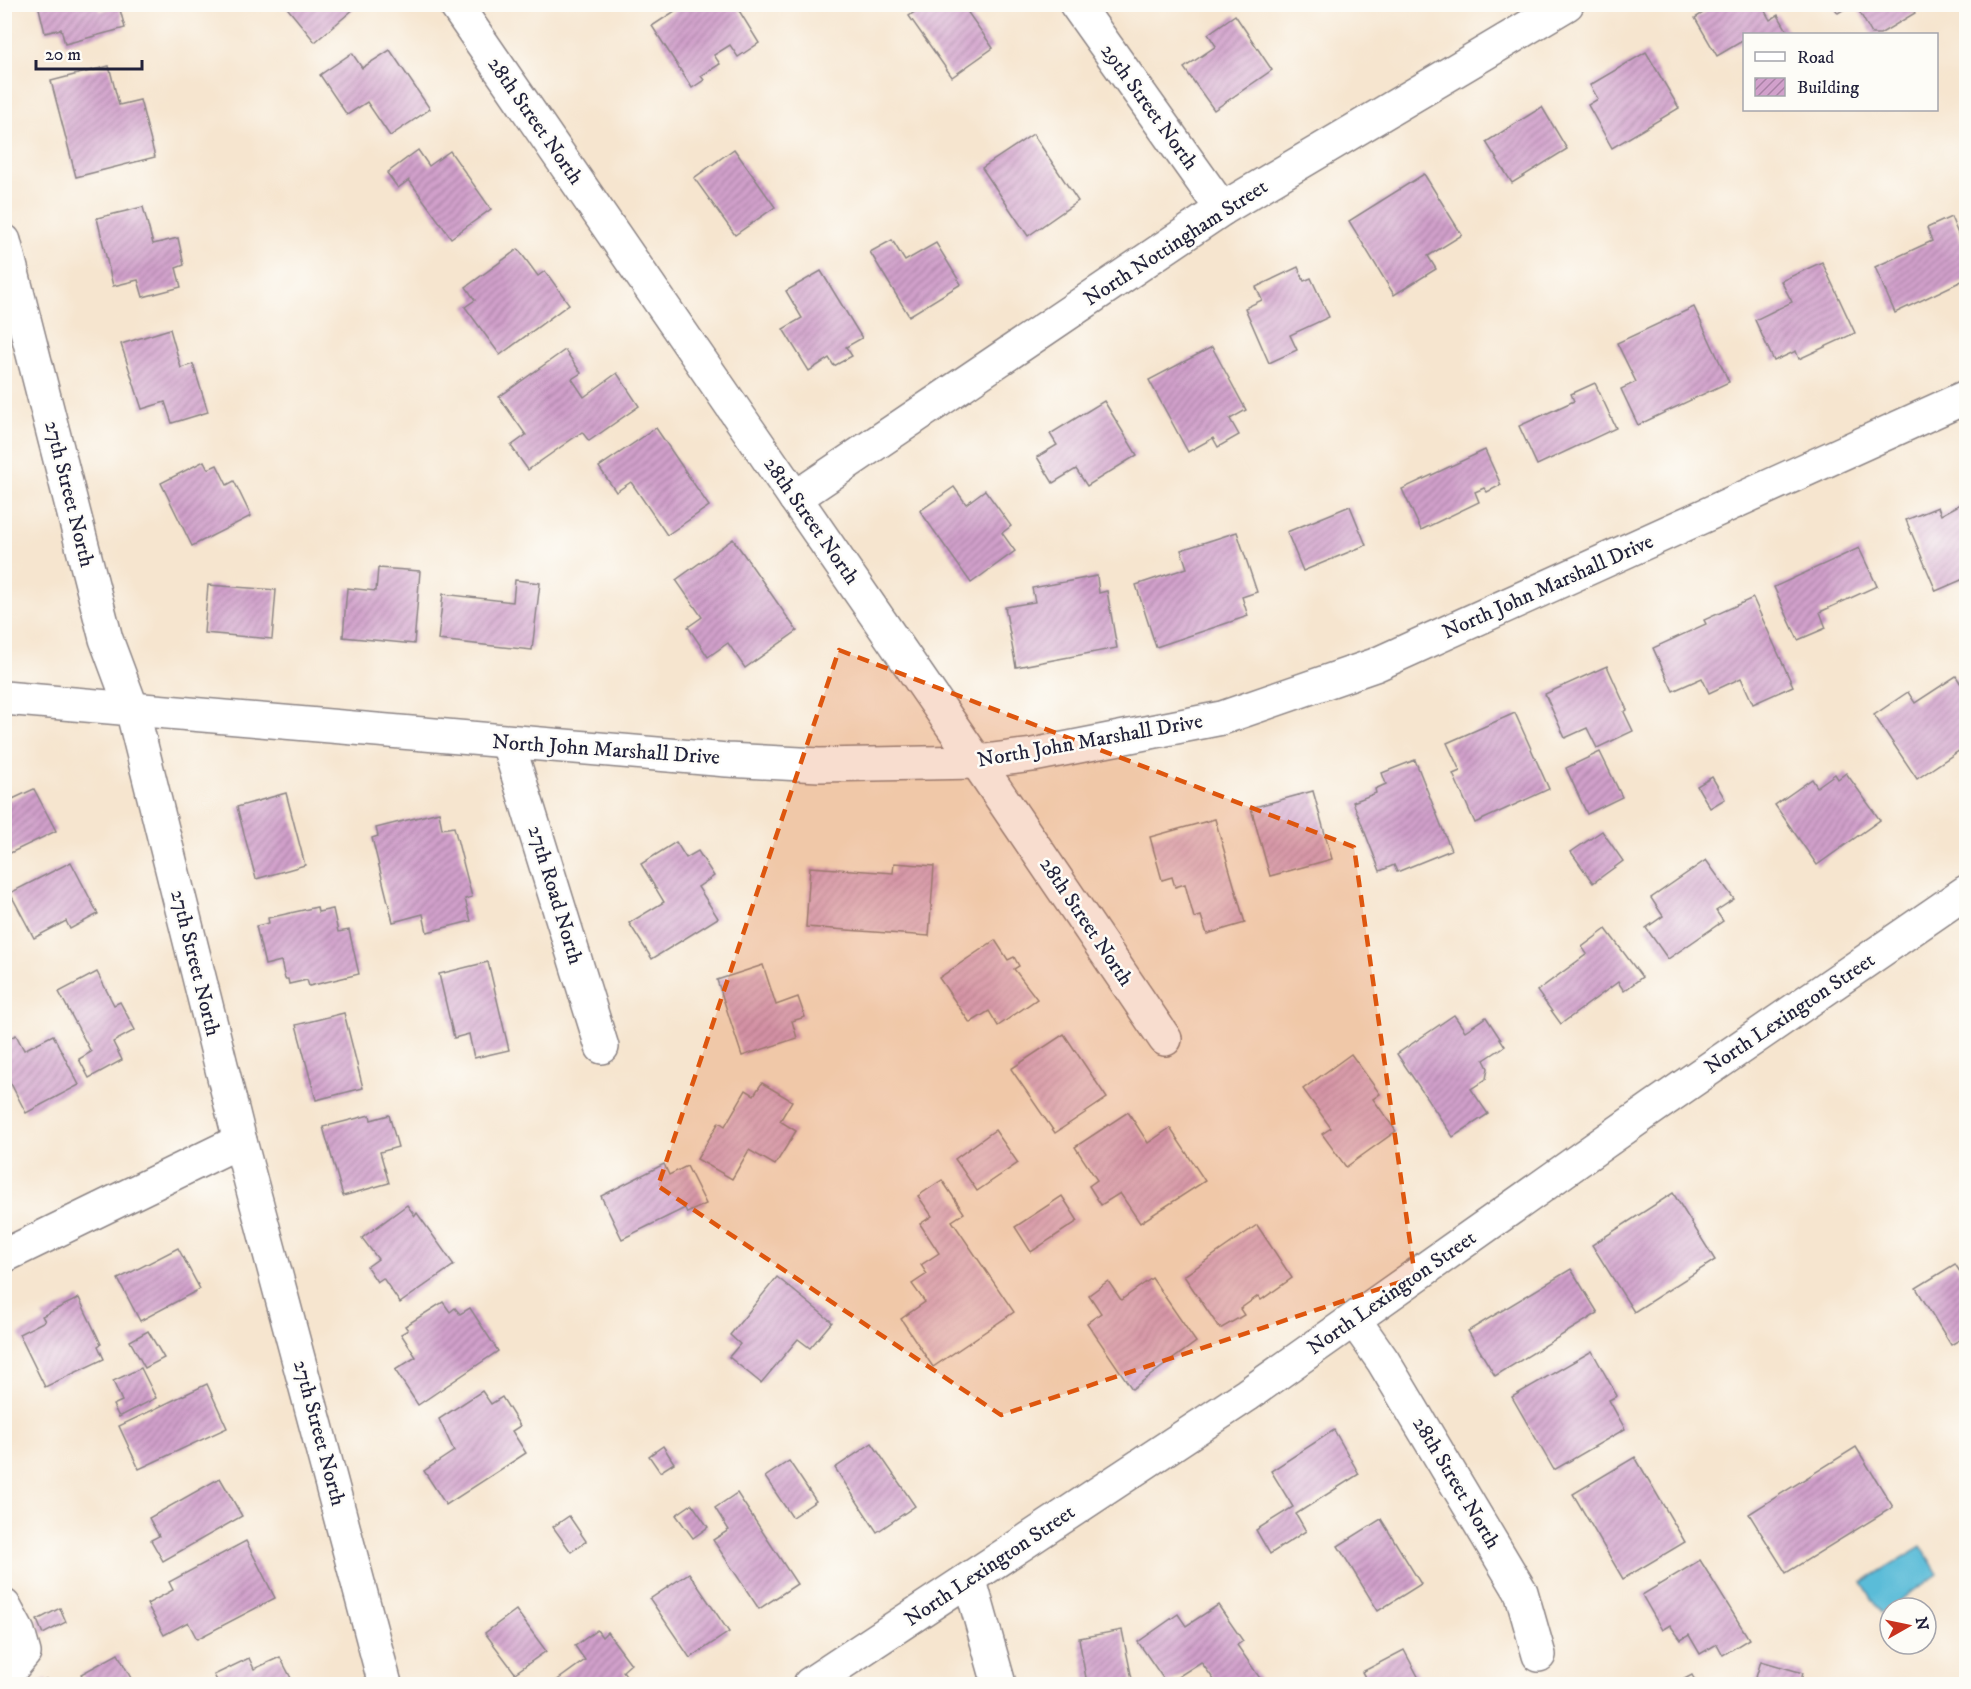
<svg xmlns="http://www.w3.org/2000/svg" width="1971" height="1689" font-family="'IM FELL DW Pica',serif">
<defs>
<pattern id="building-hatch" width="6" height="6" patternUnits="userSpaceOnUse" patternTransform="scale(1.5)"><rect width="6" height="6" fill="#d1a0cb"/><path d="M-1 1l2-2M0 6l6-6M5 7l2-2" fill="none" stroke="#a982a6"/></pattern>
</defs>
<rect width="100%" height="100%" fill="#fdfcf7"/>
<filter id="ink" filterUnits="userSpaceOnUse"><feTurbulence type="fractalNoise" baseFrequency=".0167" numOctaves="2"/><feDisplacementMap in="SourceGraphic" scale="12" xChannelSelector="R" yChannelSelector="G"/><feConvolveMatrix kernelMatrix="1 2 1 2 8 2 1 2 1" color-interpolation-filters="sRGB"/></filter>
<filter id="wash" filterUnits="userSpaceOnUse"><feTurbulence type="fractalNoise" baseFrequency=".008" numOctaves="4" result="noise"/><feDisplacementMap in="SourceGraphic" scale="24" xChannelSelector="R" yChannelSelector="G"/><feGaussianBlur stdDeviation="1.35" result="paint"/><feColorMatrix in="noise" values="0 0 0 0 0 0 0 0 0 0 0 0 0 0 0 0 0 1.4 0 .05"/><feComposite in="paint" operator="in"/></filter>
<g filter="url(#wash)">
<rect width="100%" height="100%" fill="#f6e5cf"/>
<polygon fill="#5abcd8" stroke="#3e6f8a" stroke-width="1.5" points="1921,1546 1938,1574 1881,1613 1862,1582"/>
<g id="blocks">
<g fill="url(#building-hatch)">
<polygon points="38,4 98,4 100,11 119,6 125,28 65,44 61,29 45,33"/>
<polygon points="284,4 352,4 355,8 315,42"/>
<polygon points="675,4 735,4 759,43 738,57 730,45 714,55 720,64 701,76 704,80 692,88 652,26 678,9"/>
<polygon points="926,4 962,4 993,48 952,77 909,16"/>
<polygon points="1717,4 1761,4 1770,20 1778,15 1789,34 1744,34 1744,40 1717,56 1695,18"/>
<polygon points="1832,4 1853,4 1838,13"/>
<polygon points="1855,4 1910,4 1915,13 1880,34 1872,34"/>
<polygon points="1235,15 1272,70 1214,110 1184,68 1216,46 1208,34"/>
<polygon points="390,50 430,109 390,136 367,102 347,115 320,75 352,53 362,68"/>
<polygon points="1646,52 1679,108 1612,148 1588,105 1598,99 1590,85"/>
<polygon points="109,66 119,105 140,100 155,157 76,177 51,81"/>
<polygon points="1542,107 1567,149 1512,183 1486,142"/>
<polygon points="1033,134 1078,201 1028,236 982,168"/>
<polygon points="734,149 775,207 735,235 694,178"/>
<polygon points="418,150 429,166 450,151 491,209 451,238 409,180 398,188 387,173"/>
<polygon points="1424,174 1462,235 1428,256 1436,269 1394,295 1349,221"/>
<polygon points="143,207 153,244 178,238 184,265 176,268 181,287 143,297 138,280 113,286 97,218"/>
<polygon points="1951,217 1966,253 1966,279 1895,313 1875,267 1932,241 1927,228"/>
<polygon points="892,240 905,261 936,243 961,284 909,316 870,252"/>
<polygon points="518,249 538,276 545,271 569,304 500,355 465,307 475,300 466,287"/>
<polygon points="1822,262 1855,333 1799,359 1796,351 1774,361 1755,320 1792,302 1781,281"/>
<polygon points="1298,267 1304,281 1311,278 1329,317 1290,335 1297,350 1269,363 1245,308 1262,300 1256,287"/>
<polygon points="821,271 862,338 846,347 852,356 834,366 829,358 809,371 783,329 802,318 786,291"/>
<polygon points="1694,307 1729,382 1638,425 1621,389 1636,382 1617,343"/>
<polygon points="170,329 181,368 193,364 208,412 172,423 165,402 142,409 121,344"/>
<polygon points="1212,347 1246,410 1230,419 1239,435 1218,447 1213,438 1188,452 1149,380"/>
<polygon points="565,350 581,373 572,379 584,397 617,373 639,406 589,441 582,432 528,470 511,446 526,435 499,397"/>
<polygon points="1595,383 1616,428 1537,465 1519,426 1574,401 1571,394"/>
<polygon points="1104,401 1137,455 1087,486 1076,469 1053,483 1037,457 1057,445 1050,434"/>
<polygon points="656,428 709,506 667,535 631,482 616,492 599,467"/>
<polygon points="1485,450 1501,485 1487,492 1484,488 1475,492 1479,502 1421,530 1402,489"/>
<polygon points="204,461 208,469 217,465 227,485 234,481 251,516 192,546 161,483"/>
<polygon points="954,487 966,504 985,490 1011,526 1002,533 1015,551 971,583 920,511"/>
<polygon points="1966,501 1966,578 1936,591 1906,520 1938,507 1941,515"/>
<polygon points="1350,506 1366,545 1303,571 1287,532"/>
<polygon points="1237,532 1257,592 1242,597 1248,616 1156,647 1136,585 1187,568 1181,550"/>
<polygon points="733,539 797,631 745,668 728,643 708,657 688,627 702,617 676,580"/>
<polygon points="1859,548 1877,586 1820,612 1826,628 1798,640 1774,587"/>
<polygon points="378,568 420,571 414,644 343,637 347,588 376,591"/>
<polygon points="1097,576 1099,593 1107,591 1117,648 1016,667 1005,607 1035,602 1032,588"/>
<polygon points="515,580 540,583 532,650 438,640 443,594 513,602"/>
<polygon points="208,585 276,590 272,639 204,633"/>
<polygon points="1753,598 1793,686 1753,704 1741,678 1709,693 1702,678 1673,691 1653,648 1706,624 1704,620"/>
<polygon points="1607,666 1627,710 1624,712 1633,731 1597,748 1587,728 1565,738 1545,694"/>
<polygon points="1956,676 1966,692 1966,746 1917,779 1874,715 1908,692 1915,703"/>
<polygon points="1515,713 1549,789 1475,823 1453,774 1460,771 1447,743"/>
<polygon points="1600,752 1622,797 1587,814 1566,768"/>
<polygon points="1415,760 1451,850 1397,872 1394,865 1380,871 1353,802 1376,793 1375,789 1386,784 1382,773"/>
<polygon points="1846,773 1880,820 1817,865 1775,805 1812,779 1817,787 1835,774 1838,779"/>
<polygon points="1712,777 1725,799 1710,808 1697,786"/>
<polygon points="34,789 56,831 4,856 4,803"/>
<polygon points="1313,791 1332,859 1270,876 1251,808"/>
<polygon points="286,793 305,865 256,879 237,807"/>
<polygon points="439,812 442,829 454,827 472,897 465,899 471,921 427,932 423,914 393,922 372,838 378,836 376,828"/>
<polygon points="1215,819 1245,923 1207,934 1201,916 1194,918 1185,884 1175,887 1172,877 1162,880 1150,837"/>
<polygon points="1602,831 1623,861 1593,883 1571,852"/>
<polygon points="676,842 686,858 698,851 714,876 698,887 718,918 652,959 629,923 664,902 641,864"/>
<polygon points="1706,860 1734,899 1716,911 1723,921 1668,959 1646,928 1663,916 1651,898"/>
<polygon points="71,862 98,914 70,929 66,921 34,938 10,893"/>
<polygon points="894,863 934,866 929,936 806,927 810,867 893,873"/>
<polygon points="317,907 318,912 333,909 338,932 349,930 359,974 309,986 307,980 289,984 288,979 285,979 281,961 265,965 256,926 269,923 268,918"/>
<polygon points="1606,929 1642,977 1624,991 1618,982 1561,1024 1537,991 1587,954 1582,947"/>
<polygon points="995,940 1008,960 1014,957 1019,966 1014,969 1037,999 998,1026 989,1011 970,1023 939,978"/>
<polygon points="488,962 509,1050 474,1058 469,1034 454,1038 439,974"/>
<polygon points="763,965 776,1005 798,997 805,1017 792,1021 797,1038 742,1056 717,980"/>
<polygon points="97,972 114,1005 120,1002 135,1030 113,1042 122,1060 89,1078 79,1059 91,1052 59,992"/>
<polygon points="344,1013 363,1088 316,1100 296,1025"/>
<polygon points="1454,1015 1465,1031 1486,1017 1505,1046 1484,1060 1488,1068 1486,1079 1471,1089 1488,1114 1453,1137 1397,1054"/>
<polygon points="1064,1034 1107,1098 1055,1133 1011,1069"/>
<polygon points="16,1035 24,1050 53,1035 79,1085 26,1113 4,1070 4,1041"/>
<polygon points="1351,1054 1380,1094 1373,1099 1396,1131 1346,1167 1322,1134 1331,1128 1303,1089"/>
<polygon points="762,1083 792,1101 780,1121 796,1131 775,1165 749,1150 732,1179 697,1159 719,1122 725,1126 746,1090 754,1095"/>
<polygon points="1128,1112 1148,1143 1170,1128 1205,1181 1140,1223 1120,1193 1101,1205 1089,1186 1097,1180 1075,1147"/>
<polygon points="370,1115 371,1120 389,1115 398,1147 380,1152 389,1183 343,1196 323,1127"/>
<polygon points="995,1130 1018,1163 977,1191 955,1159"/>
<polygon points="664,1164 669,1175 687,1166 706,1204 687,1213 685,1208 622,1239 601,1196"/>
<polygon points="942,1180 964,1213 952,1221 1014,1312 933,1367 901,1319 925,1302 912,1284 927,1274 921,1265 939,1253 920,1224 932,1216 918,1196"/>
<polygon points="1673,1193 1715,1260 1634,1312 1592,1245"/>
<polygon points="1062,1196 1078,1221 1031,1252 1015,1227"/>
<polygon points="407,1205 415,1216 417,1213 454,1265 400,1303 383,1278 377,1282 367,1267 378,1259 362,1238"/>
<polygon points="1257,1225 1292,1278 1261,1300 1258,1296 1240,1309 1244,1315 1220,1329 1184,1276"/>
<polygon points="178,1248 200,1289 140,1321 118,1279"/>
<polygon points="1955,1264 1964,1278 1966,1277 1966,1336 1951,1345 1916,1288"/>
<polygon points="1571,1269 1598,1313 1495,1376 1468,1331"/>
<polygon points="777,1277 832,1322 810,1348 798,1339 761,1383 729,1357 740,1344 730,1335"/>
<polygon points="1152,1278 1196,1342 1132,1389 1087,1323 1101,1313 1089,1295 1108,1281 1121,1300"/>
<polygon points="79,1298 101,1344 98,1346 104,1359 45,1387 19,1334 45,1321 42,1316"/>
<polygon points="443,1302 450,1312 455,1308 460,1314 470,1308 498,1351 418,1405 395,1370 416,1357 401,1334 408,1330 405,1326"/>
<polygon points="148,1331 164,1358 145,1368 130,1341"/>
<polygon points="1592,1351 1617,1396 1609,1400 1625,1429 1554,1470 1512,1397"/>
<polygon points="141,1368 156,1398 119,1417 113,1405 122,1401 113,1381"/>
<polygon points="207,1384 227,1428 139,1469 119,1426"/>
<polygon points="482,1391 491,1404 502,1397 520,1426 512,1431 526,1453 446,1505 424,1471 454,1451 439,1419"/>
<polygon points="1334,1430 1359,1474 1296,1514 1306,1531 1270,1554 1256,1530 1293,1507 1271,1471"/>
<polygon points="872,1443 915,1506 877,1532 835,1468"/>
<polygon points="663,1446 674,1463 660,1472 649,1456"/>
<polygon points="1856,1447 1893,1507 1786,1573 1749,1514"/>
<polygon points="1635,1457 1685,1542 1623,1579 1573,1494"/>
<polygon points="789,1461 816,1501 792,1517 765,1477"/>
<polygon points="220,1478 242,1516 163,1561 151,1540 159,1536 149,1518"/>
<polygon points="737,1493 797,1584 759,1609 713,1540 729,1530 715,1508"/>
<polygon points="692,1504 708,1527 693,1538 676,1515"/>
<polygon points="569,1516 586,1541 571,1552 553,1527"/>
<polygon points="1381,1519 1421,1584 1378,1611 1338,1546"/>
<polygon points="246,1541 275,1598 197,1639 188,1622 164,1635 147,1604 173,1590 169,1582"/>
<polygon points="1700,1560 1749,1639 1723,1655 1717,1644 1700,1654 1689,1635 1681,1640 1670,1625 1662,1630 1642,1595"/>
<polygon points="689,1573 729,1632 690,1658 650,1599"/>
<polygon points="1218,1605 1243,1641 1237,1645 1264,1684 1217,1684 1201,1662 1167,1684 1138,1642 1178,1614 1186,1626"/>
<polygon points="60,1608 66,1622 43,1634 37,1620"/>
<polygon points="516,1610 546,1651 515,1673 485,1633"/>
<polygon points="597,1630 602,1637 607,1632 631,1664 623,1671 632,1684 552,1684 585,1660 575,1646"/>
<polygon points="1122,1630 1133,1684 1087,1684 1079,1638"/>
<polygon points="1404,1650 1422,1684 1369,1684 1362,1672"/>
<polygon points="118,1654 134,1684 87,1684 81,1674"/>
<polygon points="280,1657 294,1684 219,1684 214,1675 249,1658 254,1669"/>
<polygon points="1761,1661 1803,1673 1800,1684 1754,1684"/>
<polygon points="1692,1675 1697,1684 1675,1684"/>
<polygon points="46,1679 48,1684 33,1684"/>
</g>
</g>
</g>
<g filter="url(#ink)">
<use href="#blocks" fill-opacity="0" stroke="#8c8485" stroke-width="1.5"/>
<g fill="none" stroke-linecap="round" stroke-linejoin="round">
<g stroke="#8c8485" stroke-width="36">
<g id="minor">
<polyline points="455,4 977,762 1165,1039"/>
<polyline points="1076,4 1222,209"/>
<polyline points="4,241 106,639 132,709 240,1141 385,1684"/>
<polyline points="795,498 1222,209 1567,4"/>
<polyline points="4,698 727,760 819,765 977,762 1033,755 1222,718 1375,665 1966,397"/>
<polyline points="508,743 602,1047"/>
<polyline points="4,1256 240,1141"/>
<polyline points="1355,1321 1383,1361 1521,1592 1539,1655"/>
<polyline points="970,1581 999,1684"/>
<polyline points="4,1606 18,1632 24,1653 4,1677"/>
<polyline points="810,1684 1247,1395 1654,1107 1966,892"/>
</g>
</g>
<use href="#minor" stroke="#fff" stroke-width="33"/>
</g>
</g>
<path fill="#de560e" fill-opacity="0.2" stroke="#de560e" stroke-width="4.5" stroke-dasharray="12 8" stroke-linejoin="round" d="M839,650L1354,847L1415,1277L1001,1415L658,1186Z"/>
<g text-anchor="middle" dominant-baseline="central" stroke-width="5" stroke-linejoin="round" paint-order="stroke">
<g font-size="21" fill="#22223b" stroke="#fdfcf7">
<text transform="translate(1149 107) rotate(54)">29th Street North</text>
<text transform="translate(535 121) rotate(55)">28th Street North</text>
<text transform="translate(1176 243) rotate(-33)">North Nottingham Street</text>
<text transform="translate(69 494) rotate(76)">27th Street North</text>
<text transform="translate(811 521) rotate(55)">28th Street North</text>
<text transform="translate(1548 587) rotate(-24)">North John Marshall Drive</text>
<text transform="translate(1090 741) rotate(-10)">North John Marshall Drive</text>
<text transform="translate(606 750) rotate(4)">North John Marshall Drive</text>
<text transform="translate(555 895) rotate(73)">27th Road North</text>
<text transform="translate(1086 922) rotate(56)">28th Street North</text>
<text transform="translate(195 963) rotate(76)">27th Street North</text>
<text transform="translate(1790 1014) rotate(-34)">North Lexington Street</text>
<text transform="translate(1392 1293) rotate(-35)">North Lexington Street</text>
<text transform="translate(319 1433) rotate(75)">27th Street North</text>
<text transform="translate(1456 1483) rotate(59)">28th Street North</text>
<text transform="translate(990 1566) rotate(-34)">North Lexington Street</text>
</g>
</g>
<rect width="1971" height="1689" fill="none" stroke="#fdfcf7" stroke-width="24"/>
<rect x="1743" y="33" width="195" height="78" fill="#fdfcf7" stroke="#a5a5ac" stroke-width="1.5"/>
<rect x="1755" y="52" width="30" height="9" fill="#ffffff" stroke="#a5a5ac" stroke-width="1.5"/>
<text x="1797" y="63" font-size="18" fill="#22223b">Road</text>
<rect x="1755" y="78" width="30" height="18" fill="url(#building-hatch)" stroke="#a5a5ac" stroke-width="1.5"/>
<text x="1797" y="93" font-size="18" fill="#22223b">Building</text>
<g transform="translate(1908 1626) rotate(81)"><circle r="28" fill="#fdfcf7" stroke="#a5a5ac" stroke-width="1.5"/>
<path d="M0-4.5L10 22L0 15L-10 22Z" fill="#c8321e"/>
<text y="-9" font-size="16" font-weight="bold" text-anchor="middle" fill="#22223b">N</text>
</g>
<path d="M36 60v9h106v-9" fill="none" stroke="#22223b" stroke-width="3"/>
<text x="45" y="60" font-size="18" fill="#22223b" stroke="#fdfcf7" stroke-width="4.5" paint-order="stroke">20 m</text>
</svg>
